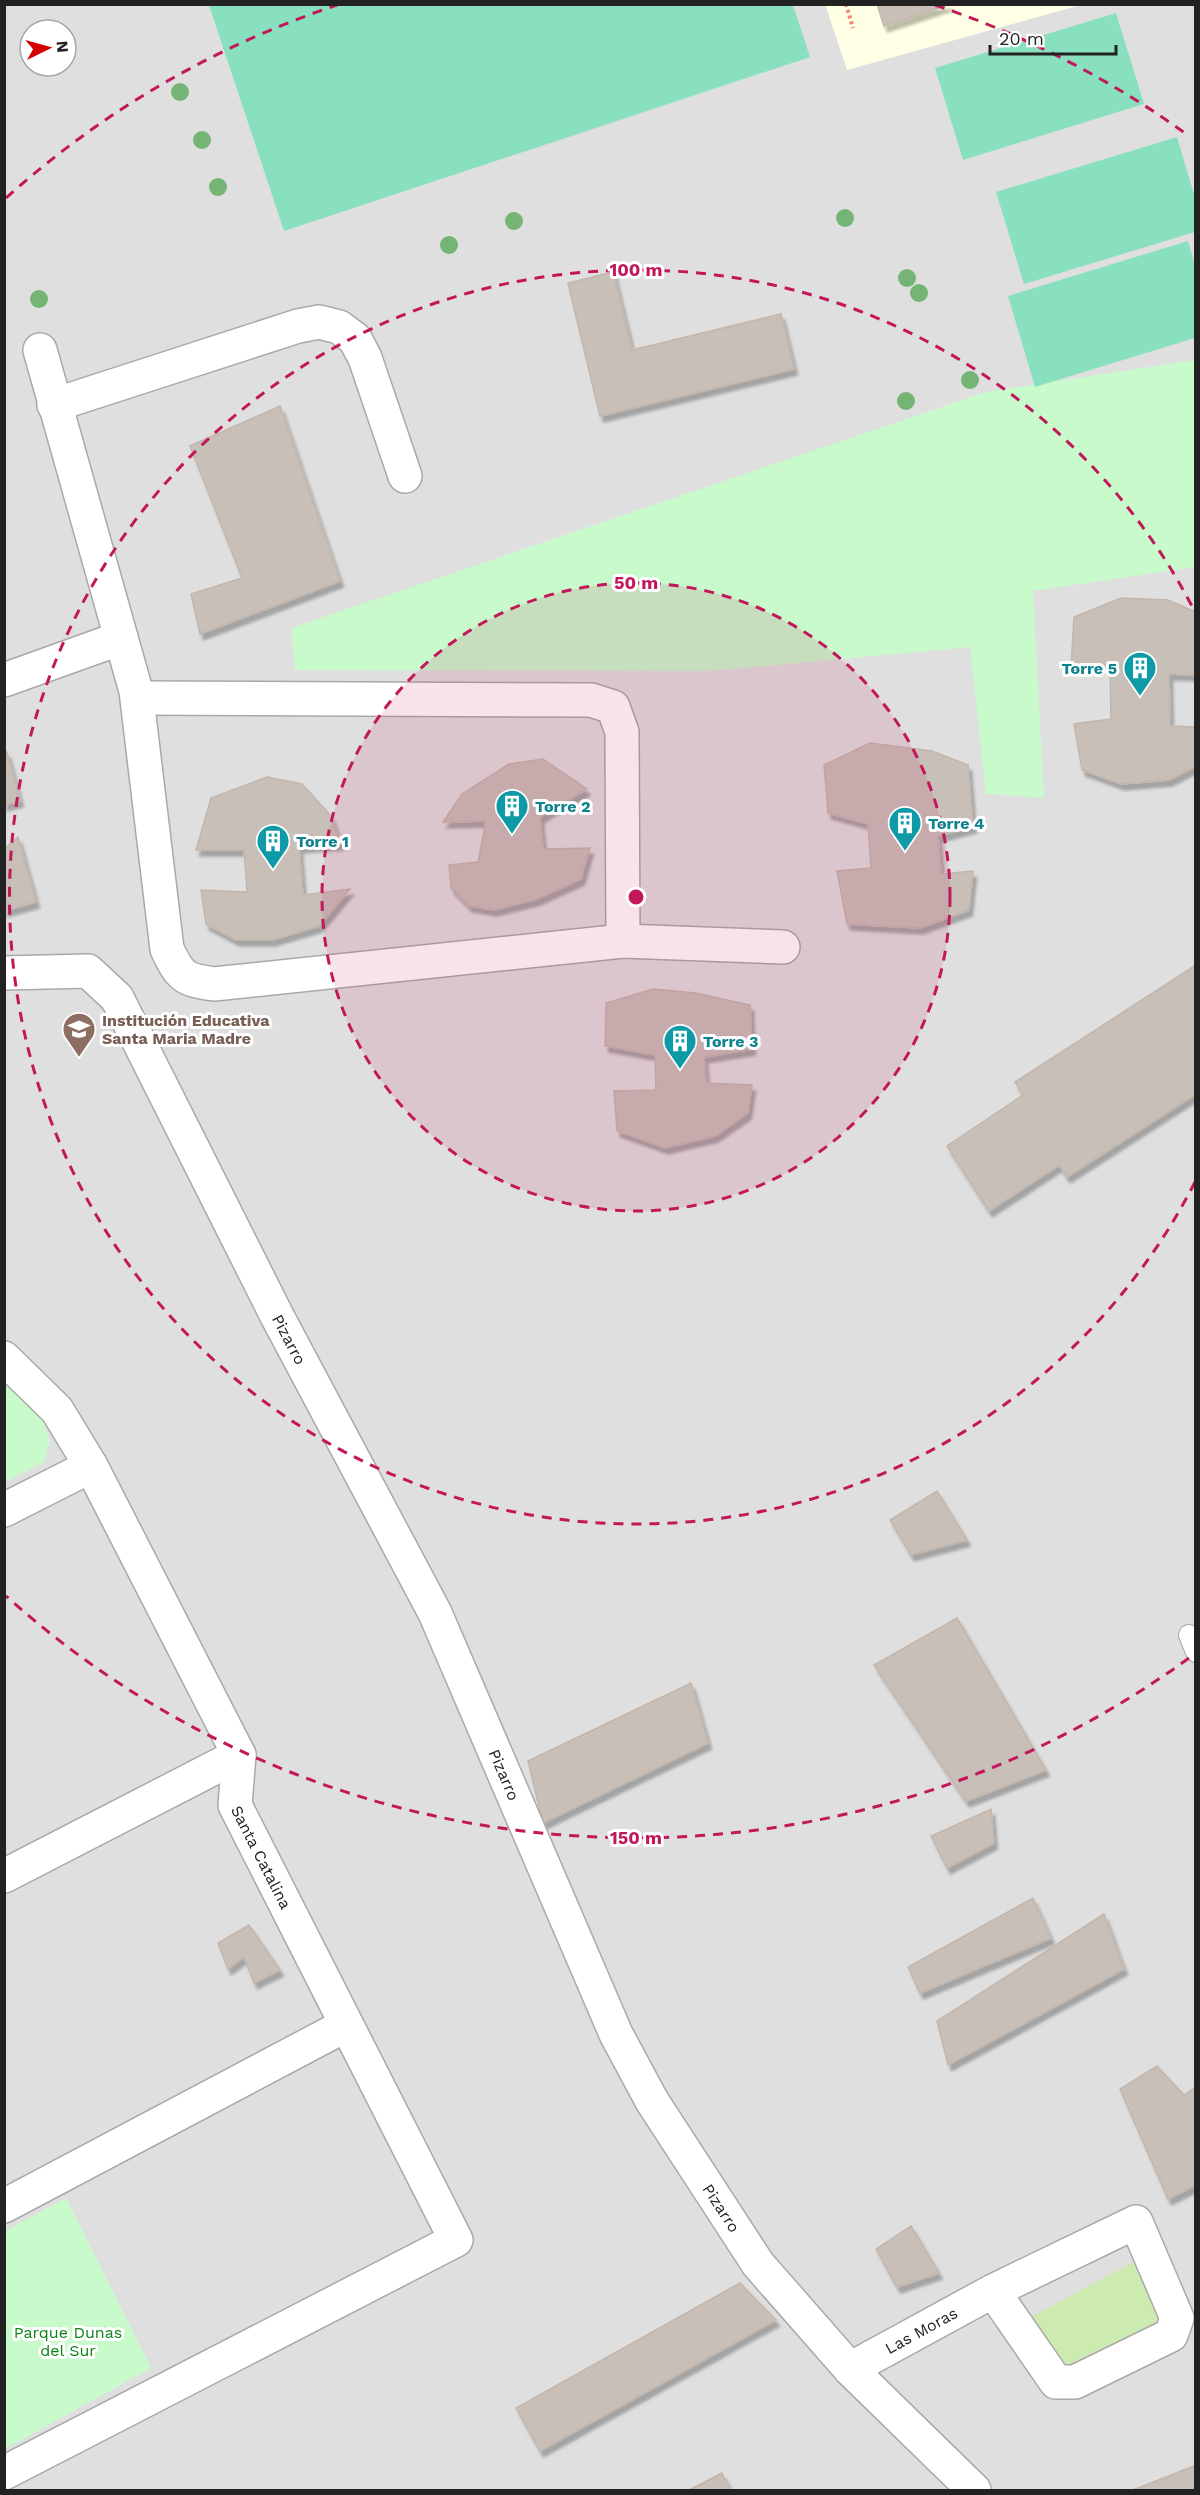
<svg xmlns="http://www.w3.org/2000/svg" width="1200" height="2495" font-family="'Work Sans',sans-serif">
<defs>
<filter id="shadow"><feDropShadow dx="3.5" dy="6" stdDeviation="1.5" flood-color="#0004"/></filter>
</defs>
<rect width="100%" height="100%" fill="#f2efe9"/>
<path fill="#e0dfdf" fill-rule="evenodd" d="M5,5H1195V2490H5ZM30,30H66V66H30Z"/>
<polygon fill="#ffffe5" points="825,4 1081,5 847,70"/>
<polygon fill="#cdebb0" points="1137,2260 1161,2317 1159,2325 1073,2364 1062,2363 1029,2318"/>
<g fill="#c8facc">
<polygon points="1195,360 1195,567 1033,591 1044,798 986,794 970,647 709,671 295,670 291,628 986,392"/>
<polygon points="4,1380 41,1416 50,1440 44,1462 5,1482"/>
<polygon points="66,2198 151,2368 5,2449 5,2231"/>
</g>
<g fill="#88e0be">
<polygon points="209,5 793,5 810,57 284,231"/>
<polygon points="1116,13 1144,104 963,160 935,68"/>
<polygon points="1177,137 1195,198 1195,232 1024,284 996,192"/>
<polygon points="1188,241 1195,265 1195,338 1035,387 1008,296"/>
</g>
<g fill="#c7bfb8" stroke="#c4b6ab" stroke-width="1.5" filter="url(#shadow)">
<polygon points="877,4 951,4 884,26"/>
<polygon points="613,272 632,350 781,314 794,369 600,416 568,283"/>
<polygon points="280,406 340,581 200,634 191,594 242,578 190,446"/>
<polygon points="1121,598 1168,600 1196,612 1196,675 1169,674 1170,726 1196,727 1196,766 1169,780 1121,784 1082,770 1074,724 1111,719 1110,665 1071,668 1074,617"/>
<polygon points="870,743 932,751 968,765 973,827 938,836 941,874 973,871 969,910 920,928 847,924 837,871 871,868 868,824 828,813 824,765"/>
<polygon points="7,752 20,801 4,805 4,753"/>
<polygon points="543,759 587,789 540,817 543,849 590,848 581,879 537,899 494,910 469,906 451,888 449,865 478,862 486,821 443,822 462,794 509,764"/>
<polygon points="267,777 302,784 331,816 341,844 299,847 303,895 350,889 319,926 272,940 236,940 206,924 201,890 247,892 244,850 196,850 211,798"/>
<polygon points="18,837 36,902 4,911 4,849"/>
<polygon points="1196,965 1196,1094 1067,1177 1059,1165 989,1211 947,1146 1023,1095 1015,1082"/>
<polygon points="653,989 696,993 750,1005 752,1049 704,1057 706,1083 752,1085 748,1113 715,1136 665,1148 617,1131 614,1091 656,1090 655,1055 605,1046 606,1003"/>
<polygon points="937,1491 967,1540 911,1555 890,1520"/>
<polygon points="957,1618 1046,1770 966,1801 874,1665"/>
<polygon points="691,1683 708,1743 543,1823 528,1761"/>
<polygon points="991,1809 994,1843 947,1868 931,1836"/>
<polygon points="1033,1898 1051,1938 920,1993 908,1967"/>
<polygon points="1104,1914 1124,1969 948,2065 937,2021"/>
<polygon points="249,1925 280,1970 254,1983 244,1957 228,1969 218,1943"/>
<polygon points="1157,2066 1184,2095 1196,2087 1196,2185 1168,2199 1120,2089"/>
<polygon points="911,2226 939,2273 897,2287 876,2249"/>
<polygon points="740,2283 776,2320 540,2451 516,2408"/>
<polygon points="1196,2465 1196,2490 1133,2490"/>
<polygon points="722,2473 731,2490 689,2490"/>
</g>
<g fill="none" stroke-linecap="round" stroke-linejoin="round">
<g stroke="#a9a9a9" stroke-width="22">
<polyline id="service" points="1189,1635 1196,1652"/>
</g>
<g stroke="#a9a9a9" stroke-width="36">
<g id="minor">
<path d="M40,350L136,691L167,949C180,976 183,980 214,984L623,941L783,947"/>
<polyline points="54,405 298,326 319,322 339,327 355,339 365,358 405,476"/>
<polyline points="4,680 121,638"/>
<polyline points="138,698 591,700 613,707 622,732 623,941"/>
<path id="s1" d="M4,973L88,971L117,998L277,1316L435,1613L616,2034L652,2101L758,2264L850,2369L974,2490"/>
<path id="s2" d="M4,1358L57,1410L91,1466L239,1755L235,1805L456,2240L4,2473"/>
<polyline points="4,1510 91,1466"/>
<polyline points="4,1876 239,1755"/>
<polyline points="4,2206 346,2025"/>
<path id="s3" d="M850,2369L993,2291L1136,2222L1177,2318L1171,2335L1075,2382H1056L993,2291"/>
</g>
</g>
<polyline stroke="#fa8072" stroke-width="4" stroke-dasharray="3 3" stroke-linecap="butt" points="846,4 853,28"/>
<use href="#service" stroke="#fff" stroke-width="20"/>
<use href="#minor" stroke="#fff" stroke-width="33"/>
</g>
<g fill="#74b475">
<circle cx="180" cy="92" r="9"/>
<circle cx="202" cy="140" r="9"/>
<circle cx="218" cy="187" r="9"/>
<circle cx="845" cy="218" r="9"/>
<circle cx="514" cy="221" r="9"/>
<circle cx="449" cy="245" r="9"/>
<circle cx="907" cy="278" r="9"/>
<circle cx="919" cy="293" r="9"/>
<circle cx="39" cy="299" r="9"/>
<circle cx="970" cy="380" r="9"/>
<circle cx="906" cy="401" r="9"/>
</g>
<circle cx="636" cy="897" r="314" fill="#c2185b" fill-opacity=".12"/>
<g fill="none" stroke="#c2185b" stroke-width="3" stroke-dasharray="10 8">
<circle cx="636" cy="897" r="314"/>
<path d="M1195 1182A627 627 0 1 1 1195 612"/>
<path d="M1189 1658A941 941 0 0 1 6 1596M6 198A941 941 0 0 1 337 5M935 5A941 941 0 0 1 1189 136"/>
</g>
<defs>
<g id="building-pin" transform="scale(1.725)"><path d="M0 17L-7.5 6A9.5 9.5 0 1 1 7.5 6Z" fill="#0f9aa8" stroke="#fff"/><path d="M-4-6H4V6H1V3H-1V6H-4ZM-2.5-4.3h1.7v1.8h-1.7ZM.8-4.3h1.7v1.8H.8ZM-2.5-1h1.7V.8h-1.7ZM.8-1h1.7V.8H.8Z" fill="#fff"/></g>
<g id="school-pin" transform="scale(1.725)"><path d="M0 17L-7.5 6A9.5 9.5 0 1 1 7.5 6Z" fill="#8d6e63" stroke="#fff"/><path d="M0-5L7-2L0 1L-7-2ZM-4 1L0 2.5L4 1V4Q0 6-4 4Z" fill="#fff"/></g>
</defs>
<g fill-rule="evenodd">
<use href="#building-pin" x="1140" y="668"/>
<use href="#building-pin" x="512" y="806"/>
<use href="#building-pin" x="905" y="823"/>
<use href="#building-pin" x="273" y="841"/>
<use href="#school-pin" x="79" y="1029"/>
<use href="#building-pin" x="680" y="1041"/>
</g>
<g text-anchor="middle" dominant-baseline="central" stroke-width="6" stroke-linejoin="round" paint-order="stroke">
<g font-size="16" font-weight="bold" fill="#0d838f" stroke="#fff" text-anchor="start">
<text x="1117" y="668" text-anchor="end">Torre 5</text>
<text x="535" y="806">Torre 2</text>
<text x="928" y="823">Torre 4</text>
<text x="296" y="841">Torre 1</text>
<text x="703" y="1041">Torre 3</text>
</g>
<g font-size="16" font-weight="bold" fill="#785e54" stroke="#fff" text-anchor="start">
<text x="102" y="1020">Institución Educativa<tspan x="102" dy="18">Santa Maria Madre</tspan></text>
</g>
<g font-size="16" fill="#222" stroke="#fff">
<text stroke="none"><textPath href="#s1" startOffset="506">Pizarro</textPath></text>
<text stroke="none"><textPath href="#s1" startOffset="992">Pizarro</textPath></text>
<text stroke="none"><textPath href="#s2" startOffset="573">Santa Catalina</textPath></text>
<text stroke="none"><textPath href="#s1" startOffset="1478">Pizarro</textPath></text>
<text stroke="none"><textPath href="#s3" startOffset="81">Las Moras</textPath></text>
</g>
<g font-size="16" fill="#0c8416" stroke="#fff">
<text x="68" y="2332">Parque Dunas<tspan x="68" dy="18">del Sur</tspan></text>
</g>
</g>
<circle cx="636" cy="897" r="9" fill="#c2185b" stroke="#fff" stroke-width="3"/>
<g font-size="18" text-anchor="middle" font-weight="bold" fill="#c2185b" stroke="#fff" stroke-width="6" stroke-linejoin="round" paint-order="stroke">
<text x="636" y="276">100 m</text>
<text x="636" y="589">50 m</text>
<text x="636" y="1844">150 m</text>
</g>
<rect width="1200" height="2495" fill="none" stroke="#222222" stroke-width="12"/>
<g transform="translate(48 48) rotate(85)"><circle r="28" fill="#ffffff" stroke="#a7a7a7" stroke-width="1.5"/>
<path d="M0-4.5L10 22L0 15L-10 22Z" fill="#d40000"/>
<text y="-9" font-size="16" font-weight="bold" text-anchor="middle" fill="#222222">N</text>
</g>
<path d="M990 45v9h126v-9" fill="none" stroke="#222222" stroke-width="3"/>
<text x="999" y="45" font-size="18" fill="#222222" stroke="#ffffff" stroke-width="4.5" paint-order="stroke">20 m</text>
</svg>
